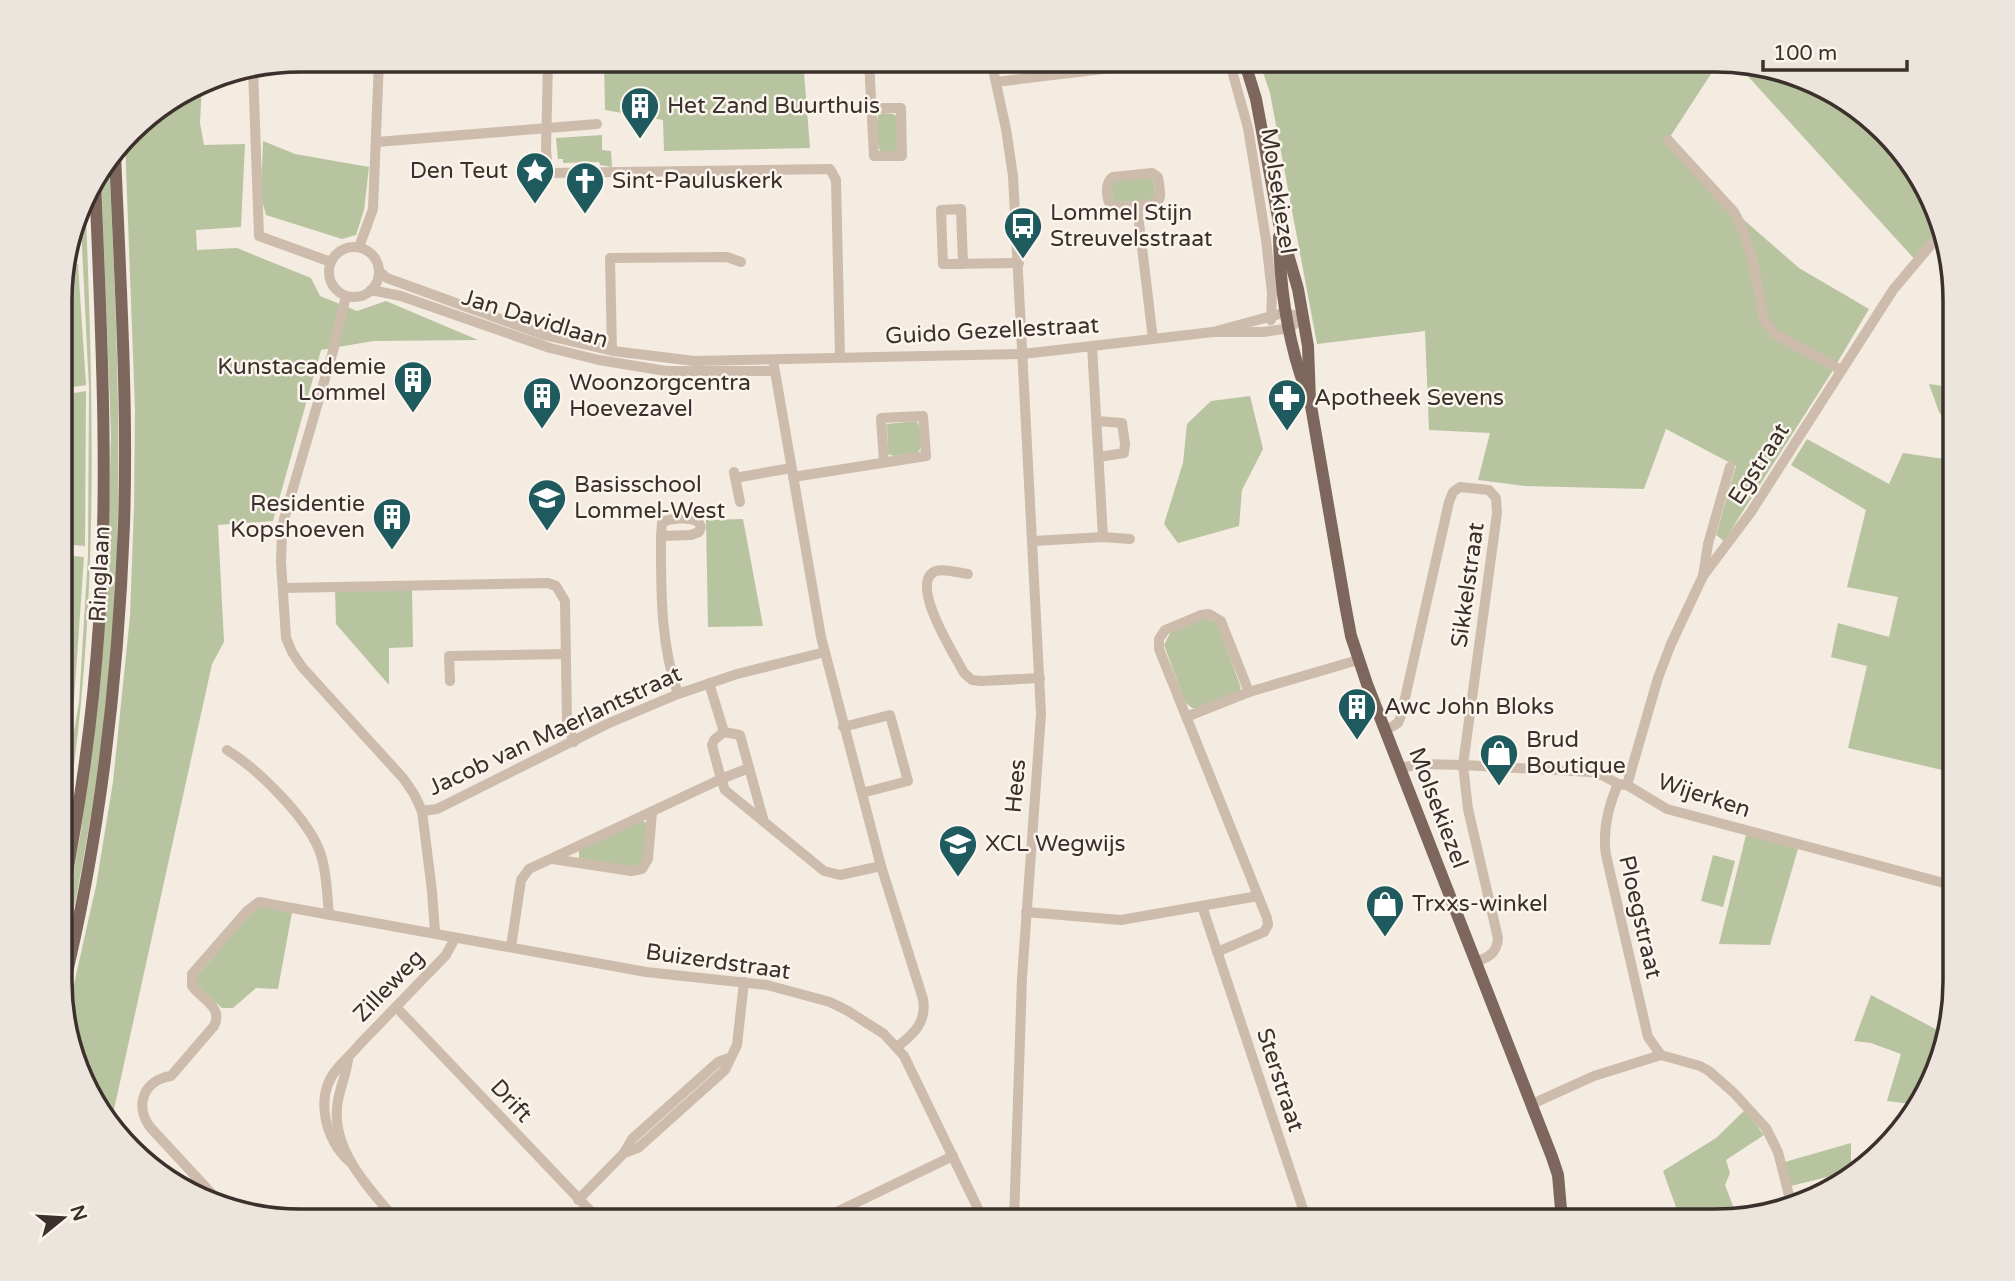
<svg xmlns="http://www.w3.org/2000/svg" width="2015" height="1281" font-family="'Varela Round',sans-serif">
<rect width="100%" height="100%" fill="#f4ebe1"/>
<g fill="#b8c4a0">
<polygon points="604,60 803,60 810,148 664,151 663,120 605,110"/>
<polygon points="1259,60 1720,60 1668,140 1744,220 1799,268 1869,309 1830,375 1724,541 1716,535 1736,466 1666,429 1644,489 1525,486 1478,480 1490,433 1429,430 1425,331 1317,344 1270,93"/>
<polygon points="1735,62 1778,68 1849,100 1923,179 1941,237 1919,264"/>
<polygon points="202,82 200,123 204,145 245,144 241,227 196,230 197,250 237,248 311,278 320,296 357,311 386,301 478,340 373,341 321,350 273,521 218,525 224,642 212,664 111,1123 92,1102 65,1024 96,886 113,782 130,616 134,507 135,410 125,140 141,119"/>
<path d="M883,113L893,114L897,116L899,147L897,152L881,153C876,143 876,126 878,115Z"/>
<polygon points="602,135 602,150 611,151 612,167 600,165 599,162 563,163 563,159 558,159 556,138"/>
<polygon points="263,141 295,154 369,167 364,210 356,235 342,239 266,215 261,197"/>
<path d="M109,161C116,301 122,441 116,581C110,710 90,839 62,965V931L81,831L98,700L107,588L111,434L101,171Z"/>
<polygon points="1150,177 1153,179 1156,197 1152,201 1113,202 1111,184 1114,181"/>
<path d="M85,192C94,411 100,628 62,845V801L79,702L88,556L89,388L80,207Z"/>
<polygon points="78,264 86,385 62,389 62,266"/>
<polygon points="1950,362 1955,364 1955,773 1848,748 1867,666 1831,657 1838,623 1889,637 1898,597 1847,587 1866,510 1791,465 1807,439 1889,484 1903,453 1944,459 1952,430 1939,412 1929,384 1943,386"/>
<polygon points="86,391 85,546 62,544 62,395"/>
<polygon points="1250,396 1263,449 1242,490 1239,526 1178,543 1164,524 1183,463 1187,424 1211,401"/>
<path d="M916,421C922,428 924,444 918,453L894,456L888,454L887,424Z"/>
<polygon points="743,519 763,626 708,627 706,520"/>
<polygon points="62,555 84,557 74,700 62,780"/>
<polygon points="412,589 413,647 389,648 389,685 336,624 335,590"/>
<polygon points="1204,618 1215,622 1219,627 1241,688 1238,693 1198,708 1192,708 1185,702 1164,645 1170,633"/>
<polygon points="641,820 647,823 646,857 637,868 579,858 579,850"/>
<polygon points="1746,835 1798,849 1770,945 1719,944"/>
<polygon points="1713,855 1735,861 1723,907 1701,901"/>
<polygon points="265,907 292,912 278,989 256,988 233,1008 222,1008 195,984 197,976 255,908"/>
<polygon points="1871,995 1943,1033 1919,1105 1887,1101 1901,1054 1871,1043 1854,1041"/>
<polygon points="1745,1110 1764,1135 1726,1160 1730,1173 1725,1185 1735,1211 1783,1197 1785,1205 1731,1221 1681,1221 1663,1171 1716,1138"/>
<polygon points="1851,1143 1851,1171 1791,1186 1785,1162"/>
</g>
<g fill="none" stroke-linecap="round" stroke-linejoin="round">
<g stroke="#cdbbac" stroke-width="10">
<polyline points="548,60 546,150 548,173 830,169 836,180 840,357"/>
<polyline points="869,60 874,156 902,156 901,108 872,108"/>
<polyline points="991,60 1006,129 1013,176 1041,714 1022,978 1014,1221"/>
<polyline points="1229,60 1248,128 1255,171 1266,240 1272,293 1271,320"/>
<polyline points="253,69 259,236 331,262"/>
<polyline points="996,82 1178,60"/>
<path d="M1668,140L1734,212C1753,244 1757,284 1764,320L1775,334L1841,370"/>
<polyline points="377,142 597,124"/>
<path d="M1137,206L1112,207C1106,200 1104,183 1113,177L1152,173L1158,177C1162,202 1163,203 1137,206L1153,339"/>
<circle cx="354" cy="272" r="25"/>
<polyline points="359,247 373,209 379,60"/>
<polyline points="963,264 961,209 941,210 943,264 1019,263"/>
<polyline points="379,271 387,278 544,335 613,351 694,361 1023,354 1213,332 1263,332 1290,328 1302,317 1283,313 1213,332"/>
<polyline points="371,290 401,296 550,348 599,360 666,371 774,371"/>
<polyline points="346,296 333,351 284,519 282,534 281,562 286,638 292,652 302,667 403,778 414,794 422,811 432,891 435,933"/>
<polyline points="1092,346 1103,537"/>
<polyline points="612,351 610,258 727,257 741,262"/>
<path d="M773,360L821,637L881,866L923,999C927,1022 914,1034 897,1047"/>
<polyline points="1097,421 1122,423 1125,444 1124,453 1099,457"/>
<polyline points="734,472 740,502"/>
<polyline points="793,477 926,456 923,416 881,418 884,462"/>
<polyline points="735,478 791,468"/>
<path d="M661,536L662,522C672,518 687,517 698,521L701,527L699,532L691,535L661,536C661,589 660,643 678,694"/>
<polyline points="1034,541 1103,537 1130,539"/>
<path d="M968,574C959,573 944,568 936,571C907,582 956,657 964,673L972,680L981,681L1040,678"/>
<polyline points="1703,576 1751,512 1893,290 1940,234"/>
<polyline points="283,588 548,583 556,586 565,601 567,723 574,742"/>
<polyline points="450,681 449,656 566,654"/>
<polyline points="709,683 724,732"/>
<polyline points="1186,717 1249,692 1358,660"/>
<polyline points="843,727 890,715 908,781 862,793"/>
<path d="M1385,731L1398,723L1401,716L1449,502L1453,492L1460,487L1489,490L1496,498L1497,513L1463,765L1468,809L1498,938C1497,953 1489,957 1476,962"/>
<path d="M227,750C258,769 310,820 321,855C327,874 327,895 329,915"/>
<polyline points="749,768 721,779 712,745 714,740 724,732 740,735 764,822"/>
<polyline points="1400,768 1421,764 1463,765 1591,772 1604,776 1618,784 1627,785 1667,809 1955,886"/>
<path d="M1618,784C1608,807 1602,830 1606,855L1648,1037L1661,1055"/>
<polyline points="1627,785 1658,678 1671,644 1703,576 1708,544 1730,467"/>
<polyline points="422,811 437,809 607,724 678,694 737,674 825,652"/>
<polyline points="553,859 631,871 642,869 648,859 652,812"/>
<polyline points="1202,906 1307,1221"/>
<polyline points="1026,912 1121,920 1258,896"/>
<polyline points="511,947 521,880 529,869 721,779 725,790 824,871 840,875 881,866"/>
<polyline points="1217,952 1264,932 1268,925 1267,918 1159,649 1159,639 1165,630 1201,615 1209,614 1221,621 1249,692"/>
<polyline points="396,1007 600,1221"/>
<path d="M348,1060C346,1077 338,1091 337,1108C333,1152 371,1191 397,1221"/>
<polyline points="1532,1104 1594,1076 1661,1055 1700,1066 1709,1071 1734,1093 1766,1128 1778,1152 1791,1203"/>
<polyline points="624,1153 638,1148 725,1070 737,1045 744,982"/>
<path d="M350,1162C325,1141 314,1096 337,1069C344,1060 352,1054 359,1045L446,955L455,938"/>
<polyline points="578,1200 624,1153 632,1139 718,1062 729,1058"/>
<path d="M224,1207L150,1127C134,1105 144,1080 171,1076L214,1026C224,1007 201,999 192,986V974L247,911L259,902L646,972L767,985L830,1002L848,1011L884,1034L904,1056L984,1221"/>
<polyline points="818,1221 953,1156"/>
</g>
<g stroke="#7d675c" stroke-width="12">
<polyline points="1244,60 1256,99 1279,223 1298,289 1308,346 1310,400 1345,604 1351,636 1367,684 1552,1157 1558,1175 1562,1221"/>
<path d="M1279,237C1280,286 1288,341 1305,388"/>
<path d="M62,898C80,808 93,716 99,624C109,476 101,327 95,179"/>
<path d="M62,993C100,839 118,683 124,525C128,401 120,277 115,153"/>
</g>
</g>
<defs>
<g id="building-pin" transform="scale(2.0125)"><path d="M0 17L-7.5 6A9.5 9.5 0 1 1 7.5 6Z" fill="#1f5a5e" stroke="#fbf5ee"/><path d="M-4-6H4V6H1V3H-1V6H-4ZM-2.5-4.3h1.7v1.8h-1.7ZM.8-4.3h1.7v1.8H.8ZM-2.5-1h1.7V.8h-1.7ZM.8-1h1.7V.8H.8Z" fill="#fff"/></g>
<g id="sight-pin" transform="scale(2.0125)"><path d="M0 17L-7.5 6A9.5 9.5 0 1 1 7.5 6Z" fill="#1f5a5e" stroke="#fbf5ee"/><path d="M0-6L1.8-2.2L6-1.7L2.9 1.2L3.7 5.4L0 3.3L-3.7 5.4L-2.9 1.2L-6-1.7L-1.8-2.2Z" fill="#fff"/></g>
<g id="church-pin" transform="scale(2.0125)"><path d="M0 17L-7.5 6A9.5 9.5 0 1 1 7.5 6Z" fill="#1f5a5e" stroke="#fbf5ee"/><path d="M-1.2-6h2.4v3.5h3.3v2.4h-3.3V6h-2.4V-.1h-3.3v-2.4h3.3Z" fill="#fff"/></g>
<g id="bus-pin" transform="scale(2.0125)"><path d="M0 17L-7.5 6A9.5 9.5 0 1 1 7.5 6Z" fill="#1f5a5e" stroke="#fbf5ee"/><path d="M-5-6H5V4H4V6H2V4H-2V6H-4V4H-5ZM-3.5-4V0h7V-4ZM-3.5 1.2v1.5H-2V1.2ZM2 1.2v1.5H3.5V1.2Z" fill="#fff"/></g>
<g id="pharmacy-pin" transform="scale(2.0125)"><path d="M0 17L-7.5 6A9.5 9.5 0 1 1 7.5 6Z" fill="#1f5a5e" stroke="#fbf5ee"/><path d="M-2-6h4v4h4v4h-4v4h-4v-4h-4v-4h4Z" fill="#fff"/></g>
<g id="school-pin" transform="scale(2.0125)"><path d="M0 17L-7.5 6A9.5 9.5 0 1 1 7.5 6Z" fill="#1f5a5e" stroke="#fbf5ee"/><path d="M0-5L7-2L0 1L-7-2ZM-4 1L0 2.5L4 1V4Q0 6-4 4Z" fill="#fff"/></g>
<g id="shop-pin" transform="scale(2.0125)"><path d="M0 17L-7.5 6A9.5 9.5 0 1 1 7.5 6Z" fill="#1f5a5e" stroke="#fbf5ee"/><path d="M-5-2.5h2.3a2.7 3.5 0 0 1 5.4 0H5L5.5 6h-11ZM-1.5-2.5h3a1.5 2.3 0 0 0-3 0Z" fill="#fff"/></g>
</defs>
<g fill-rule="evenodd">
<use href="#building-pin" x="640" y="106"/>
<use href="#sight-pin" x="535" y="171"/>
<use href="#church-pin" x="585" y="181"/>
<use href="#bus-pin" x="1023" y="226"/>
<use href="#building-pin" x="413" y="380"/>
<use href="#building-pin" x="542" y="396"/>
<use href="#pharmacy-pin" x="1287" y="398"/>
<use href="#school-pin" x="547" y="498"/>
<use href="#building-pin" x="392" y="517"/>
<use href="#building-pin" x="1357" y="707"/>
<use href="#shop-pin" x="1499" y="753"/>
<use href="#school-pin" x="958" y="844"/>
<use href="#shop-pin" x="1385" y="904"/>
</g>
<g text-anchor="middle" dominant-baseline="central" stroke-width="5" stroke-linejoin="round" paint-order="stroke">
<g font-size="23" fill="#3b302b" stroke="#fbf5ee" text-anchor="start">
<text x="667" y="106">Het Zand Buurthuis</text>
<text x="508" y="171" text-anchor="end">Den Teut</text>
<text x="612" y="181">Sint-Pauluskerk</text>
<text x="1050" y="213">Lommel Stijn<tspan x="1050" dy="26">Streuvelsstraat</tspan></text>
<text x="386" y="367" text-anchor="end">Kunstacademie<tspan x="386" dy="26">Lommel</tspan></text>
<text x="569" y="383">Woonzorgcentra<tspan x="569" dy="26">Hoevezavel</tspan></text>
<text x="1314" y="398">Apotheek Sevens</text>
<text x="574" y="485">Basisschool<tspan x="574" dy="26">Lommel-West</tspan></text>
<text x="365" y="504" text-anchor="end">Residentie<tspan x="365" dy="26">Kopshoeven</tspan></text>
<text x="1384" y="707">Awc John Bloks</text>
<text x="1526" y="740">Brud<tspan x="1526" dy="26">Boutique</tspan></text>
<text x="985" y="844">XCL Wegwijs</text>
<text x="1412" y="904">Trxxs-winkel</text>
</g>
<g font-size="23" fill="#3b302b" stroke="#fbf5ee">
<text transform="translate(1278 191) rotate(81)">Molsekiezel</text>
<text transform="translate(535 319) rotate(17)">Jan Davidlaan</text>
<text transform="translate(992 331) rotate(-3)">Guido Gezellestraat</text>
<text transform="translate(1759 464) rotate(-57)">Egstraat</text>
<text transform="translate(100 574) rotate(-87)">Ringlaan</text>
<text transform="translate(1468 585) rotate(-82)">Sikkelstraat</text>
<text transform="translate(555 731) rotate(-25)">Jacob van Maerlantstraat</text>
<text transform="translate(1016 786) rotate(-85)">Hees</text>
<text transform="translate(1704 796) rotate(18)">Wijerken</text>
<text transform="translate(1438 808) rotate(69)">Molsekiezel</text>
<text transform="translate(1640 917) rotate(77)">Ploegstraat</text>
<text transform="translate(718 962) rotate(8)">Buizerdstraat</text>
<text transform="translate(389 986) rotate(-46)">Zilleweg</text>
<text transform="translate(1280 1080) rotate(72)">Sterstraat</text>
<text transform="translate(511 1101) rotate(47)">Drift</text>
</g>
</g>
<path d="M0 0H2015V1281H0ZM300 72H1715A228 228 0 0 1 1943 300V981A228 228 0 0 1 1715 1209H300A228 228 0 0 1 72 981V300A228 228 0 0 1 300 72Z" fill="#ece5de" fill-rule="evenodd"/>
<path fill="none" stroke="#3b302b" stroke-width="3.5" d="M300 72H1715A228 228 0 0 1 1943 300V981A228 228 0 0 1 1715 1209H300A228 228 0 0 1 72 981V300A228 228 0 0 1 300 72Z"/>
<g transform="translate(63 1218) rotate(72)" stroke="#fbf5ee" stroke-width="5" paint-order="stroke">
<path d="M0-5L12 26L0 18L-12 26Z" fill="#3b302b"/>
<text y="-10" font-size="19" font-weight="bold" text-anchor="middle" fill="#3b302b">N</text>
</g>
<path d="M1763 60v10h144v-10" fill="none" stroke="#3b302b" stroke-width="3.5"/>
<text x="1773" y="60" font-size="21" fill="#3b302b" stroke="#fbf5ee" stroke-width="5" paint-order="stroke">100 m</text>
</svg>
